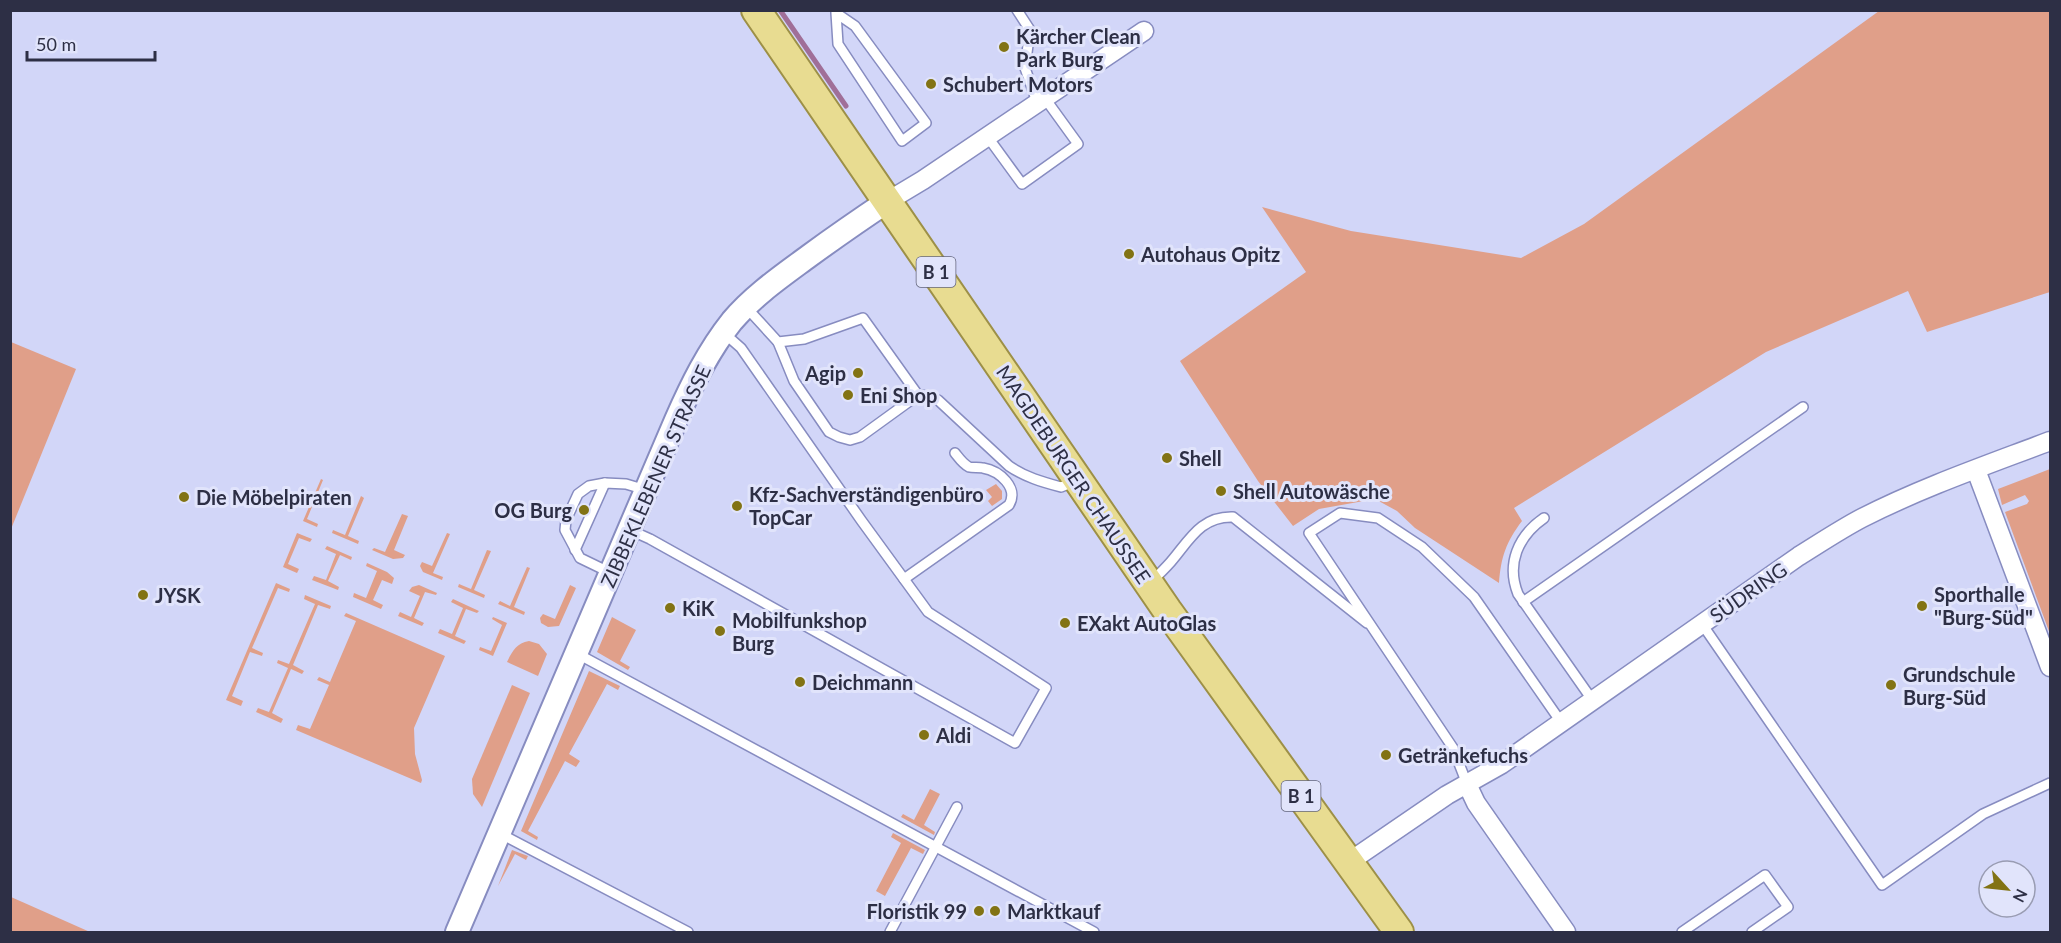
<svg xmlns="http://www.w3.org/2000/svg" width="2061" height="943" font-family="Lato,sans-serif">
<rect width="100%" height="100%" fill="#d2d6f8"/>
<g fill="#e09f89">
<path d="M1879,11H2050V292L1927,332L1908,291L1766,352L1514,508L1522,521C1506,542 1501,557 1499,583L1415,528L1397,511L1375,499L1319,509L1293,526L1258,481L1180,361L1306,272L1262,207L1351,231L1521,258L1584,224Z"/>
<polygon points="11,342 76,369 11,529"/>
<polygon points="2050,469 2050,634 2005,512 2027,504 2029,501 2025,495 2002,505 1998,489"/>
<polygon points="321,479 323,480 307,519 318,524 317,527 303,521"/>
<polygon points="996,484 1002,491 1002,499 992,506 988,501 992,497 986,490"/>
<polygon points="361,496 364,498 348,536 359,541 358,544 332,533 333,530 345,535"/>
<polygon points="402,514 408,516 394,550 405,555 403,558 393,559 372,550 374,548 385,552"/>
<polygon points="297,533 312,539 310,542 299,538 288,564 299,569 297,573 283,567"/>
<polygon points="447,533 450,534 433,573 443,577 442,580 423,572 420,566 422,562 432,566"/>
<polygon points="327,546 352,557 351,560 340,555 328,581 339,587 338,590 312,580 314,576 326,580 336,554 325,549"/>
<polygon points="487,550 491,551 474,590 485,595 484,598 458,587 459,584 471,589"/>
<polygon points="367,563 387,572 394,578 392,584 382,580 373,600 383,605 381,609 353,597 354,593 366,598 377,571 366,566"/>
<polygon points="527,567 530,568 514,607 525,612 524,615 498,604 500,601 510,606"/>
<polygon points="276,583 290,589 289,592 278,588 252,648 263,653 262,656 250,652 232,696 243,701 241,706 226,700"/>
<polygon points="419,585 437,593 436,595 425,592 414,618 424,623 422,626 398,616 400,612 411,617 420,596 409,591 412,587"/>
<polygon points="570,585 576,588 559,626 548,627 541,623 540,618 543,614 555,619"/>
<polygon points="305,595 331,606 330,609 318,605 293,665 304,671 302,674 291,669 272,713 283,719 281,723 256,712 258,708 269,712 288,668 277,663 278,660 289,664 315,604 304,599"/>
<polygon points="453,599 479,611 477,613 466,609 455,636 466,641 464,644 438,633 440,629 452,634 463,608 451,602"/>
<polygon points="346,613 445,656 414,728 415,754 422,780 421,783 296,730 298,725 310,729 329,685 317,680 319,677 330,682 356,621 344,616"/>
<polygon points="493,617 507,623 493,656 479,650 480,647 491,651 502,625 492,619"/>
<polygon points="612,617 636,630 620,661 630,667 628,670 597,652"/>
<path d="M529,641L539,644L547,654L538,676L507,662C512,652 516,643 529,641Z"/>
<polygon points="589,671 620,686 618,690 607,684 569,754 580,761 576,767 565,761 528,831 538,837 537,840 521,831"/>
<polygon points="512,685 530,693 482,807 473,794 472,779"/>
<polygon points="930,789 940,794 924,825 935,832 934,835 901,817 903,814 914,820"/>
<polygon points="893,833 925,850 923,854 911,848 885,896 876,891 901,843 891,837"/>
<polygon points="512,850 528,856 526,860 515,854 498,886"/>
<polygon points="10,897 11,897 90,932 11,932"/>
</g>
<g fill="none" stroke-linecap="round" stroke-linejoin="round">
<polyline stroke="#a06f98" stroke-width="5" points="780,10 846,106"/>
<g stroke="#878cc0" stroke-width="12">
<g id="service">
<polyline points="836,10 836,13 838,44 902,141 926,123 855,26 836,13"/>
<polyline points="1017,10 1030,30 1025,68 1037,102"/>
<polyline points="987,136 1022,184 1078,144 1044,97"/>
<polyline points="746,307 778,342 804,339 863,318 918,395"/>
<path d="M778,342L794,381L829,432L839,437L850,440L860,437L918,395L930,396L938,400L1009,466C1025,477 1042,482 1061,487L1076,481"/>
<path d="M1544,518C1518,536 1506,564 1518,594L1593,701"/>
<polyline points="630,530 650,539 1015,743 1046,688 928,612 861,520 741,348 724,333"/>
<polyline points="575,550 605,483"/>
<polyline points="611,573 580,558 565,530 566,520 578,494 589,486 605,483 626,484 646,490"/>
<path d="M904,579L1009,505C1019,488 1000,471 983,468C979,467 973,468 969,467C963,464 959,458 955,453"/>
<path d="M1151,582C1159,574 1167,567 1174,558C1191,537 1203,516 1233,517L1367,623"/>
<polyline points="1523,602 1803,407"/>
<polyline points="1702,624 1882,885 1983,814 2050,783"/>
<polyline points="576,653 1094,932"/>
<polyline points="1467,784 1453,748 1309,533 1340,513 1378,518 1422,547 1474,597 1561,722"/>
<polyline points="499,833 688,932"/>
<polyline points="890,932 957,807"/>
<polyline points="1682,932 1765,875 1788,907 1752,932"/>
</g>
</g>
<g stroke="#878cc0" stroke-width="21">
<g id="minor">
<polyline points="888,201 923,180 1144,31"/>
<polyline points="1976,470 2050,667"/>
<polyline points="1467,784 1476,803 1566,932"/>
<path d="M1349,862L1447,795L1502,764L1799,556C1820,543 1841,529 1862,518C1923,487 1987,465 2050,441"/>
</g>
</g>
<g stroke="#878cc0" stroke-width="26">
<path id="tertiary" d="M457,932L676,420C691,386 708,351 732,321C754,295 782,276 809,256C835,237 861,219 888,201"/>
</g>
<g stroke="#9d9047" stroke-width="32">
<polyline id="primary" points="756,10 1167,610 1399,932"/>
</g>
<use href="#service" stroke="#fff" stroke-width="9"/>
<use href="#minor" stroke="#fff" stroke-width="18"/>
<use href="#tertiary" stroke="#fff" stroke-width="22"/>
<use href="#primary" stroke="#e8dc91" stroke-width="28"/>
</g>
<g fill="#827314" stroke="#e1e4fb" stroke-width="2">
<circle cx="1004" cy="47" r="6"/>
<circle cx="931" cy="84" r="6"/>
<circle cx="1129" cy="254" r="6"/>
<circle cx="858" cy="373" r="6"/>
<circle cx="848" cy="395" r="6"/>
<circle cx="1167" cy="458" r="6"/>
<circle cx="1221" cy="491" r="6"/>
<circle cx="184" cy="497" r="6"/>
<circle cx="737" cy="506" r="6"/>
<circle cx="584" cy="510" r="6"/>
<circle cx="143" cy="595" r="6"/>
<circle cx="1922" cy="606" r="6"/>
<circle cx="670" cy="608" r="6"/>
<circle cx="1065" cy="623" r="6"/>
<circle cx="720" cy="631" r="6"/>
<circle cx="800" cy="682" r="6"/>
<circle cx="1891" cy="685" r="6"/>
<circle cx="924" cy="735" r="6"/>
<circle cx="1386" cy="755" r="6"/>
<circle cx="979" cy="911" r="6"/>
<circle cx="995" cy="911" r="6"/>
</g>
<g text-anchor="middle" dominant-baseline="central" stroke-width="6" stroke-linejoin="round" paint-order="stroke">
<g fill="#e1e4fb" stroke="#63657c" stroke-width="1.5">
<rect x="916.5" y="257" width="39" height="30" rx="4.5"/>
<rect x="1281.5" y="781" width="39" height="30" rx="4.5"/>
</g>
<g font-size="18" font-weight="bold" fill="#2d2f45">
<text x="936" y="272">B 1</text>
<text x="1301" y="796">B 1</text>
</g>
<g font-size="20" font-weight="bold" fill="#2d2f45" stroke="#e1e4fb" text-anchor="start">
<text x="1016" y="36">Kärcher Clean<tspan x="1016" dy="23">Park Burg</tspan></text>
<text x="943" y="84">Schubert Motors</text>
<text x="1141" y="254">Autohaus Opitz</text>
<text x="846" y="373" text-anchor="end">Agip</text>
<text x="860" y="395">Eni Shop</text>
<text x="1179" y="458">Shell</text>
<text x="1233" y="491">Shell Autowäsche</text>
<text x="749" y="494">Kfz-Sachverständigenbüro<tspan x="749" dy="23">TopCar</tspan></text>
<text x="196" y="497">Die Möbelpiraten</text>
<text x="572" y="510" text-anchor="end">OG Burg</text>
<text x="1934" y="594">Sporthalle<tspan x="1934" dy="23">"Burg-Süd"</tspan></text>
<text x="155" y="595">JYSK</text>
<text x="682" y="608">KiK</text>
<text x="732" y="620">Mobilfunkshop<tspan x="732" dy="23">Burg</tspan></text>
<text x="1077" y="623">EXakt AutoGlas</text>
<text x="1903" y="674">Grundschule<tspan x="1903" dy="23">Burg-Süd</tspan></text>
<text x="812" y="682">Deichmann</text>
<text x="936" y="735">Aldi</text>
<text x="1398" y="755">Getränkefuchs</text>
<text x="967" y="911" text-anchor="end">Floristik 99</text>
<text x="1007" y="911">Marktkauf</text>
</g>
<g font-size="20" fill="#2d2f45" stroke="#e1e4fb">
<text transform="translate(1074 474) rotate(56)">MAGDEBURGER CHAUSSEE</text>
<text transform="translate(655 476) rotate(-66)">ZIBBEKLEBENER STRASSE</text>
<text transform="translate(1748 592) rotate(-35)">SÜDRING</text>
</g>
</g>
<rect width="2061" height="943" fill="none" stroke="#2d2f45" stroke-width="24"/>
<g transform="translate(2007 889) rotate(117)"><circle r="28" fill="#e1e4fb" stroke="#999cb2" stroke-width="1.5"/>
<path d="M0-4.5L10 22L0 15L-10 22Z" fill="#827314"/>
<text y="-9" font-size="16" font-weight="bold" text-anchor="middle" fill="#2d2f45">N</text>
</g>
<path d="M27 51v9h128v-9" fill="none" stroke="#2d2f45" stroke-width="3"/>
<text x="36" y="51" font-size="18" fill="#2d2f45" stroke="#e1e4fb" stroke-width="4.5" paint-order="stroke">50 m</text>
</svg>
